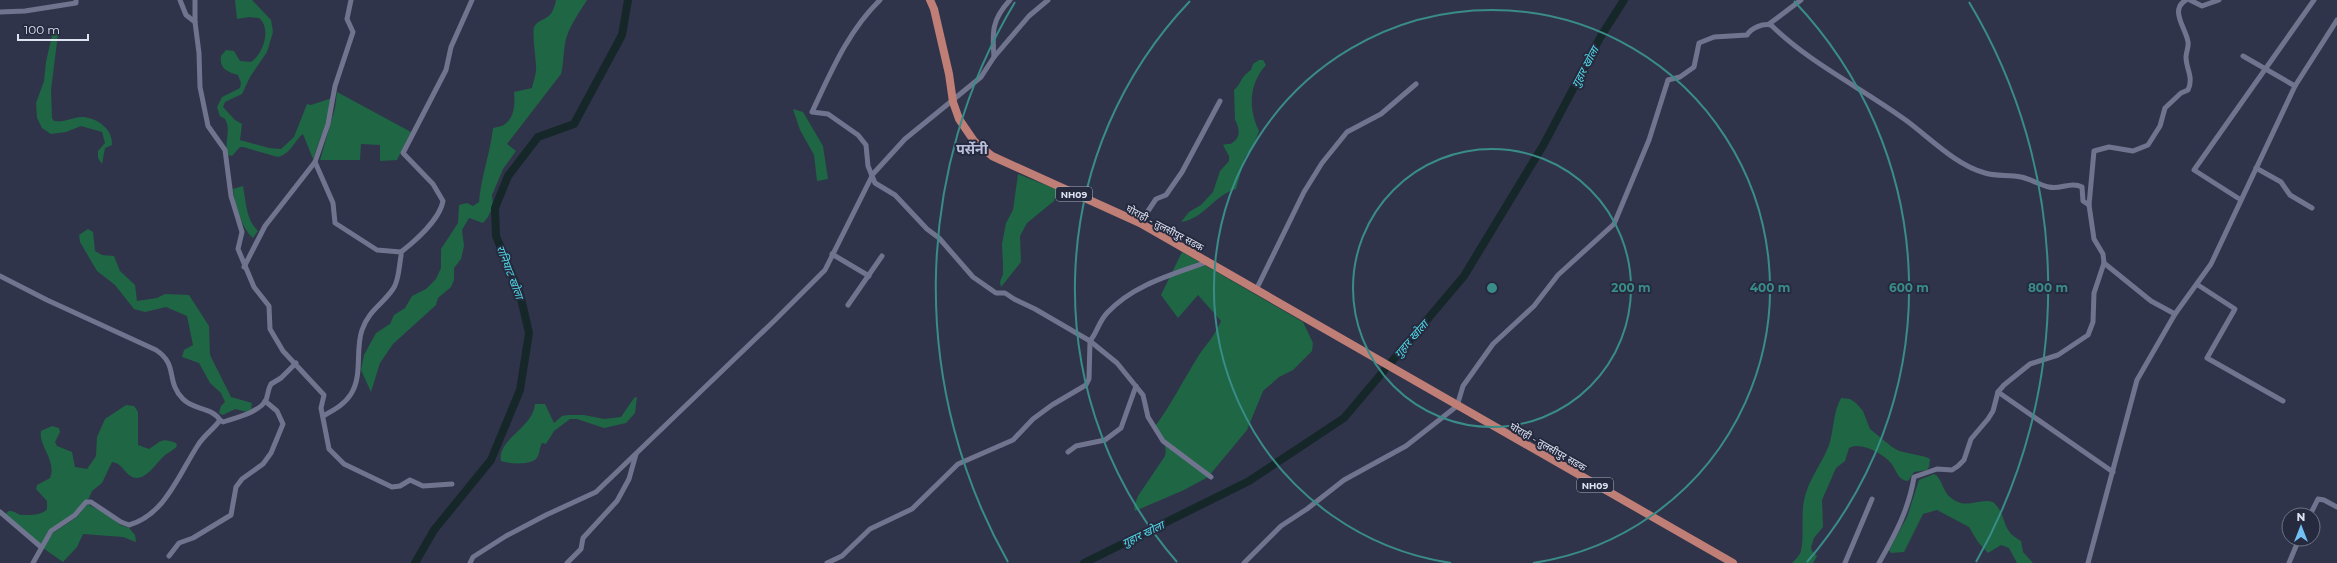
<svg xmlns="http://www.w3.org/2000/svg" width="2337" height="563" font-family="Montserrat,'Noto Sans Devanagari',sans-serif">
<rect width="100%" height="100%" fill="#30344a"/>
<g fill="#1e6644">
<path d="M235,0H252L271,20L273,32L267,52L250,77L242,94L225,102L223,107L235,120L242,124L240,140L269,148L281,149L294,137L307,104L311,105L332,98V106L313,159L303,134C293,142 292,153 278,157L243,147H240L232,156L228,155C223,143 232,131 225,119L220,116L217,107L222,97L240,88L241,83L238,75C228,72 219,69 221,56L226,50L234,51L240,61L251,62C263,54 272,29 259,18L249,17L237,19Z"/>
<path d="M556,0H587C579,13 570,25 566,39C563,50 564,63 561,74L507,144L516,151L503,169L492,195L493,206L488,217L483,223L469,218L462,230L464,246L461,259L454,268V280L451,287L438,298L436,305L393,344L380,363L371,392L361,370L364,355L376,333L390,324L394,315L405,308L412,296L426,289L436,279L441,268V249L458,223L459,205L467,203L473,206L479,202C481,177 490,154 493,128C496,127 502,127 505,124C515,117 515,103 514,92L532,88C533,83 537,72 536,67C536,59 532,33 534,27C540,16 552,23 556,0Z"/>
<path d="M53,31L58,34L51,90L52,118L54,121C65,123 74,116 84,117C99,119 113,130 112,145L105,148L102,164L98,158V151L105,143L102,132L81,126L66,132L51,134L42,128L37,118L36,103L44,81L46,62Z"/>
<path d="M1259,60H1263L1266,65C1249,84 1248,108 1259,131L1253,146L1245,157L1236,189C1214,195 1204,219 1181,222L1189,212L1201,205L1213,192L1220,171L1229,161V156L1223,145C1227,143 1230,145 1232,143C1242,137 1239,127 1235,120L1234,90C1242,84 1239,78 1251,70L1253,64Z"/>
<polygon points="337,92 411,132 397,160 380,161 380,145 361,144 360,160 320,160 335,108"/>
<polygon points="793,109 803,112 823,146 828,179 817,181 814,155 800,130"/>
<polygon points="1018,174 1058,190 1054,201 1027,223 1020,236 1021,262 1001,287 1000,282 1003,274 1003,265 1002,244 1006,223 1013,210"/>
<path d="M243,186C246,202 246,220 258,231L253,238C241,227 235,205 233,189Z"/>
<polygon points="88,229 93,232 95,251 102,255 114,256 120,271 135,285 137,301 157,298 165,294 189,295 209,326 210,355 231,397 252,403 251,410 247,412 235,409 223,415 219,413 221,406 225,402 221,393 210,383 199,363 182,357 184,350 193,345 187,316 166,307 145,312 134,309 115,285 97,271 80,242 79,235"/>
<path d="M1182,252L1303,322L1313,343L1312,351L1293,370L1279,377L1263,391L1247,430L1208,477L1184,490L1135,511L1134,506L1138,496L1165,456C1168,444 1160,438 1153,429C1171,406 1183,380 1199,355C1208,342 1214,337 1221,321L1198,295L1178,318L1161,295Z"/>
<path d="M637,397L635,413L626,423L604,428L577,419H570L554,431L546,444L542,443C539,448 540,455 536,459C530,465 509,464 501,461C497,439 533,428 535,404H545L554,423L562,416L568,415H584L604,419L621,417L634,398Z"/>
<path d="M1841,398L1850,399L1856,403L1863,411L1870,429L1892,447L1899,451L1926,457L1930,459L1929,467L1927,470L1914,472L1908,481C1897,480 1897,470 1890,462C1882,453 1860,441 1849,448L1845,461L1836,468L1822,500L1823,527L1814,538L1811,547L1812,551L1817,556L1813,563H1792C1795,560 1800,555 1801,551C1805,531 1799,510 1807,490C1812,475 1823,461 1829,445C1834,430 1833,412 1841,398Z"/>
<path d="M126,405L134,406L138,412V445L149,449C161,442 160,437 176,443L177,446C173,451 168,452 164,456C156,463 143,486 129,475C123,470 121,463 112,462L102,483L92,491L89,498L76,512L48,531L41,545L5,514L9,511C15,510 18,516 24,515C31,515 43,515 47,509V501L36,489L37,485L50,478C57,460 38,446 41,431L52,426L59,428L60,432L55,442L57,446L72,452L75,467L87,469L96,456L97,437L105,419Z"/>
<path d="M1934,474C1944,479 1941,495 1958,502C1969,507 1982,498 1993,502C2009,517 1999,529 2021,541L2023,552L2033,563H2017L2009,548L2001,545L1988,553L1978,542L1969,527L1937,510L1923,514L1904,552L1891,553L1889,550L1907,517L1919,480Z"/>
<polygon points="87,504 107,514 120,525 129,528 135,535 136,542 123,537 83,534 77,547 63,562 43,548 53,533 77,517"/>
</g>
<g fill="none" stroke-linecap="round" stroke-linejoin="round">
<g stroke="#162729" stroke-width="8">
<polyline points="415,563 434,530 491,460 520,390 529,333 520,294 496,236 495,208 508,176 538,137 574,124 622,35 628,0"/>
<polyline points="1084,563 1249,481 1344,418 1464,276 1544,144 1601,36 1624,0"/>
</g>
<g stroke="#70748e" stroke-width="5">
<polyline points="180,0 186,15 195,22"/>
<polyline points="195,0 195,22 199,53 200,87 208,126 225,150 231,196 242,232 238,249 254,287 269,306 270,329 283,351 324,395 321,408 329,449 344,464 392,487 400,486 410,480 423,486 452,484"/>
<path d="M880,0C848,31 831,72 812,112L828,114L858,135L866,145L868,166L875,183L895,195L927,229L939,238L973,277L996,293H1005L1014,299L1035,309L1090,341L1117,363L1143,395L1148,417L1163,441L1211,477"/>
<polyline points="2190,0 2202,6 2219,0"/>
<polyline points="0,12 25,11 76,3 76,0"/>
<polyline points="1769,24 1801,0"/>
<polyline points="2243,56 2295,86"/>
<path d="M994,57C992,32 992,19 1010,0"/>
<path d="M315,162L333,203L335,223L377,250L401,252V256C399,266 399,281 393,289C382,305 369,310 362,330C355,350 363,375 351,394C344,405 334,410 323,416"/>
<polyline points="2256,168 2281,182 2290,195 2312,208"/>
<polyline points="2241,200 2194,170 2314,0"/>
<polyline points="1140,223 1156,199 1166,195 1182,172 1220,101"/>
<path d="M401,252C415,241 440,219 443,201L433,184L403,153L446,70L451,47L472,0"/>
<polyline points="832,254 869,276"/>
<polyline points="2104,263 2151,301 2175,314"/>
<polyline points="244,267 265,226 315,162 328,124 335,86 353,32 347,19 351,0"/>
<path d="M0,276L47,300L156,350C179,365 165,381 183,399C193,410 212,407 220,420C214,429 204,435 198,445C179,474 165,515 129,525L121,522L91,502H86L75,515L51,531L33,563"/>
<polyline points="2198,285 2235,309 2207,358 2283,401"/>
<polyline points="1256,290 1304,192 1322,163 1347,132 1381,114 1416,84"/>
<polyline points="848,305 882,256"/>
<polyline points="1998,392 2113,472"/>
<path d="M220,420L223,422C235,418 260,412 266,400C268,395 268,389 271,384L281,378L296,363"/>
<polyline points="1068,452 1076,446 1105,440 1121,428 1136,386"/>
<polyline points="0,512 41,547"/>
<polyline points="2310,515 2318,499 2324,500 2337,507"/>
<polyline points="169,556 179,543 193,538 231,515 236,487 242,479 263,464 271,453 283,424 277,411 265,401"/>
<polyline points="470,563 473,557 506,536 546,515 596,492 775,320 825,270 873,174 905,139 981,77 994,57 1029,16 1048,0"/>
<polyline points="567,563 581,549 583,538 617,501 629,479 636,454"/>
<path d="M827,563L842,556L870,529L912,509L958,464L1013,440L1033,419L1052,405L1086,385L1089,379L1090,341C1098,331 1098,323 1107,313C1133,285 1171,275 1207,262"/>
<path d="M1244,563L1281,526L1307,509L1344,480L1406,446L1457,406L1463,386L1493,344L1534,306L1558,275L1614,224L1649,140L1668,80L1680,77L1694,67L1699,43L1714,37L1747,35C1751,28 1763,23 1771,25C1811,64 1862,88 1907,121C1931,139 1956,165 1985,173C1998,177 2009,174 2021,177C2031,179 2039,185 2049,187C2060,190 2071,181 2082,187L2083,201L2089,205"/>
<polyline points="1845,563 1872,499"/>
<path d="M1879,563C1895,535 1909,509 1914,477L1937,469L1952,470L1958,466L1964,460L1971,439L1988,419L1993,411L1998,392L2004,385L2030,364L2058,355L2088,335L2093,322L2094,293L2104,263L2103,254L2094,239L2089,205L2094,151L2109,147L2133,151L2148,145L2160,126L2165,108L2181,93L2188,90C2194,77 2186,69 2186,57C2186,52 2189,47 2188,42C2186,28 2169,10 2186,0"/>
<polyline points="2088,563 2137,380 2175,314 2211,264 2295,86 2337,20"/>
<polyline points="2289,563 2299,539"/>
</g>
<polyline stroke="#c07f76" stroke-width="8" points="930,0 934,9 949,74 953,102 959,119 974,141 992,156 1140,223 1733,563"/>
</g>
<g fill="none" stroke="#398c88" stroke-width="2">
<circle cx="1492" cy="288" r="139"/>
<path d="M1451 563A278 278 0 1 1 1533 563"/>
<path d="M1177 562A417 417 0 0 1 1190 1M1794 1A417 417 0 0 1 1807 562"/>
<path d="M1008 562A556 556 0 0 1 1015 2M1969 2A556 556 0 0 1 1976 562"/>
</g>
<g text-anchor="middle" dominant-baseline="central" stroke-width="4" stroke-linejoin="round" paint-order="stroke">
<g fill="#262a3f" stroke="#a8abbc" stroke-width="1">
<rect x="1056" y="187" width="36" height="14" rx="3"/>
<rect x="1577" y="478" width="36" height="14" rx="3"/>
</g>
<g font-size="9" font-weight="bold" fill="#dfe2f1">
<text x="1074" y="194">NH09</text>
<text x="1595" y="485">NH09</text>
</g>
<g font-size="10" fill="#dfe2f1" stroke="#262a3f">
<text transform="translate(1165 228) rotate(28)">घोराही - तुलसीपुर सडक</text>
<text transform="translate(1548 447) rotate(30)">घोराही - तुलसीपुर सडक</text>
</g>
<g font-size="11" font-style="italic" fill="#51dbe9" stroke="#262a3f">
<text transform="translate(1585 67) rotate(-62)">गुहार खोला</text>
<text transform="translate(510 272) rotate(69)">रानिघाट खोला</text>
<text transform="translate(1411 339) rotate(-49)">गुहार खोला</text>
<text transform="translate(1143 534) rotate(-26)">गुहार खोला</text>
</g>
<g font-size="14" font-weight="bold" fill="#babfdb" stroke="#262a3f">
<text x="972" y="149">पर्सेनी</text>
</g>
</g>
<circle cx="1492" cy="288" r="6" fill="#398c88" stroke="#262a3f" stroke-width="2"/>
<g font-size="12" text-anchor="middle" font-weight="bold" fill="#398c88" stroke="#262a3f" stroke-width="4" stroke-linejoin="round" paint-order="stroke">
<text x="1631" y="292">200 m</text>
<text x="1770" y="292">400 m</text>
<text x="1909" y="292">600 m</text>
<text x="2048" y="292">800 m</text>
</g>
<g transform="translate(2301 527)"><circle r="19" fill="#262a3f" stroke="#707486"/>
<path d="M0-3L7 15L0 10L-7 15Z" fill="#72c1f5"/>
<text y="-6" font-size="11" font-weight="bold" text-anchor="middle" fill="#dfe2f1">N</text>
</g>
<path d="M18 34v6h70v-6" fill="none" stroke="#dfe2f1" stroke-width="2"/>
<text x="24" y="34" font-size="12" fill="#dfe2f1" stroke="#262a3f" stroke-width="3" paint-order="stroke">100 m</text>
</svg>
